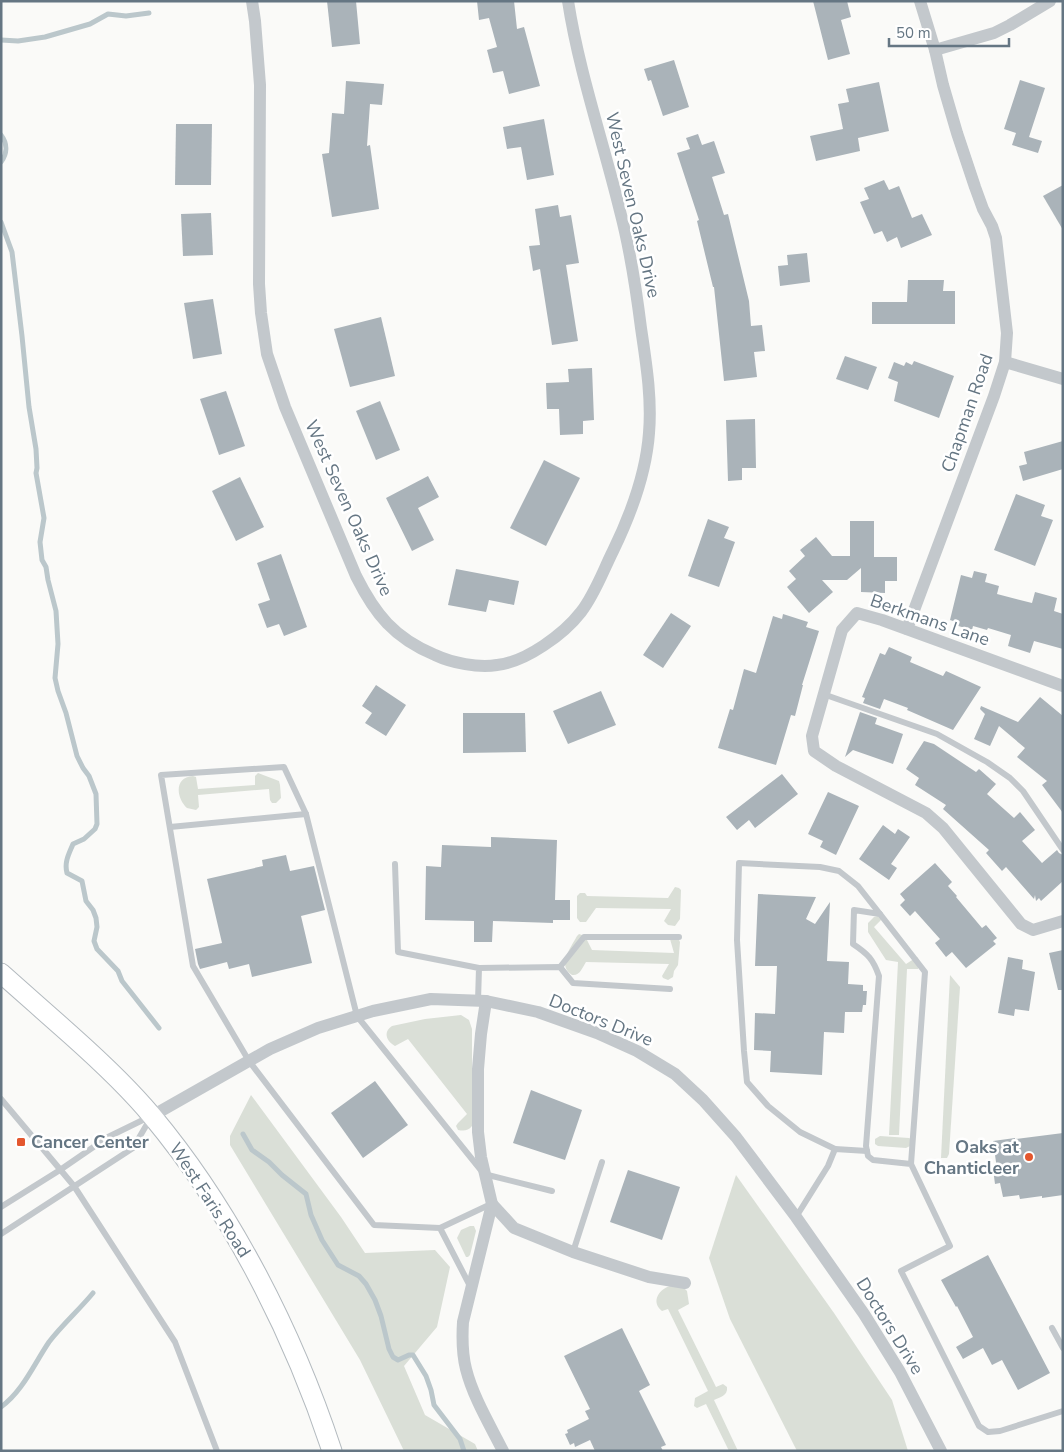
<svg xmlns="http://www.w3.org/2000/svg" width="1064" height="1452" font-family="'Nunito Sans',sans-serif">
<rect width="100%" height="100%" fill="#fafaf8"/>
<g fill="#dadfd7">
<path d="M258,773L279,781L280,785L281,798L276,803H272L270,800L269,789L198,795L199,807L196,810L187,808C176,798 174,777 193,776L196,777L198,789L255,785V776Z"/>
<polygon points="675,887 679,888 681,890 680,919 675,926 668,925 664,921 671,909 596,908 586,922 580,922 577,918 577,896 580,893 585,893 587,896 668,898"/>
<polygon points="878,916 881,918 881,920 874,927 906,964 917,957 918,958 920,964 918,969 907,969 899,1135 889,1135 898,962 886,960 868,932 868,923 874,917"/>
<path d="M579,934L585,936L592,950L674,953L670,939L678,938L680,942L678,965L674,971L673,977L668,980L663,978L662,976L669,964L586,962C582,968 580,976 572,975C557,965 570,949 577,936Z"/>
<polygon points="950,975 960,987 949,1154 947,1158 941,1158"/>
<path d="M461,1015L469,1020L472,1029V1126C468,1131 464,1131 458,1130L456,1126L458,1123L467,1114L408,1039L395,1046C386,1041 383,1032 392,1026L425,1019Z"/>
<polygon points="251,1095 341,1217 365,1253 435,1250 450,1267 437,1327 404,1366 425,1415 475,1444 478,1451 404,1451 360,1360 230,1145 230,1136"/>
<polygon points="880,1136 909,1138 911,1139 910,1146 906,1148 878,1146 875,1144 875,1139"/>
<polygon points="736,1175 834,1313 892,1400 908,1451 797,1451 730,1319 709,1258"/>
<polygon points="470,1226 474,1226 476,1231 470,1255 468,1257 466,1257 457,1238 461,1230"/>
<path d="M670,1286L684,1288L687,1291L689,1304L678,1310L716,1387L723,1384L727,1387C728,1396 720,1397 714,1400L738,1451H729L706,1404L697,1408L694,1406L695,1398L708,1391L668,1309L662,1311C651,1302 658,1290 670,1286Z"/>
</g>
<g fill="none" stroke-linecap="round" stroke-linejoin="round">
<g stroke="#bbc7cb" stroke-width="5">
<polyline points="1,40 18,41 45,37 90,24 108,14 126,16 149,13"/>
<path d="M1,135C8,144 7,154 1,162"/>
<path d="M1,222L12,252L22,336L29,407L36,449L37,468L36,473L44,518L40,542L42,560L46,567L48,580L56,611L58,644L55,678L58,691L66,713L77,756L83,768L89,776L96,794L97,824L95,829L84,839L73,844C69,854 64,862 67,873L82,881L86,901L93,910L96,918L97,927L94,941L97,949L118,971L122,981L159,1028"/>
<polyline points="243,1134 252,1150 269,1162 282,1175 306,1194 311,1215 322,1240 338,1265 359,1276 366,1284 375,1300 381,1316 389,1349 393,1357 398,1360 409,1355 413,1355 426,1376 431,1390 434,1405 460,1439 464,1451"/>
<path d="M1,1407C23,1391 34,1364 49,1342C62,1325 79,1310 93,1293"/>
</g>
</g>
<g fill="#aab3b9">
<polygon points="327,1 356,1 360,44 332,47"/>
<polygon points="477,1 514,1 517,29 524,27 540,86 509,94 503,71 493,73 487,50 497,47 489,18 479,20"/>
<polygon points="813,1 847,1 851,17 841,20 850,54 828,60"/>
<polygon points="674,60 689,107 663,116 651,80 648,81 644,69"/>
<polygon points="1020,80 1045,88 1029,137 1042,141 1038,153 1012,145 1016,133 1004,129"/>
<polygon points="346,81 384,84 382,105 370,104 367,146 370,145 379,209 332,217 322,154 329,153 332,113 344,114"/>
<polygon points="879,82 889,131 858,138 860,151 816,161 810,136 843,129 838,104 849,102 846,89"/>
<polygon points="544,119 554,175 527,180 521,147 507,149 503,127"/>
<polygon points="176,124 212,124 211,185 175,185"/>
<polygon points="698,134 702,145 714,141 725,173 712,177 724,215 728,214 749,301 751,326 762,325 765,351 754,352 757,377 724,381 714,287 713,287 697,221 699,220 677,153 690,149 686,138"/>
<polygon points="884,180 889,190 899,186 912,218 922,214 932,235 901,248 897,237 887,242 882,231 874,234 860,202 869,199 864,188"/>
<polygon points="1063,185 1063,230 1043,196"/>
<polygon points="558,205 560,217 571,215 579,263 566,265 578,341 552,345 540,269 533,271 529,246 540,245 535,209"/>
<polygon points="211,213 213,255 183,256 181,214"/>
<polygon points="807,253 810,282 780,286 778,266 788,265 787,255"/>
<polygon points="908,280 944,280 943,291 955,291 955,324 872,324 872,302 907,302"/>
<polygon points="213,299 222,354 193,359 184,303"/>
<polygon points="381,317 395,376 350,387 334,329"/>
<polygon points="845,356 877,367 868,390 836,379"/>
<polygon points="914,361 954,376 939,418 894,401 898,382 888,378 894,362 904,366 906,362 912,365"/>
<polygon points="592,368 594,420 583,421 583,434 560,435 559,409 547,409 546,383 569,382 568,369"/>
<polygon points="226,391 245,446 219,455 200,399"/>
<polygon points="380,401 400,450 376,460 356,411"/>
<polygon points="755,419 756,468 742,468 742,480 728,481 726,420"/>
<polygon points="1063,441 1063,469 1023,481 1019,466 1027,464 1024,452"/>
<polygon points="544,460 580,478 546,546 510,528"/>
<polygon points="428,476 439,497 418,508 434,540 412,551 386,498"/>
<polygon points="240,477 264,527 236,541 212,491"/>
<polygon points="1016,494 1045,505 1041,516 1053,520 1035,566 994,550"/>
<polygon points="708,519 729,527 724,538 735,542 719,587 688,576"/>
<polygon points="850,521 874,521 874,557 897,557 897,581 885,581 885,593 861,592 861,568 847,580 822,580 833,592 809,613 787,587 796,579 789,571 805,556 800,550 816,537 832,556 850,556"/>
<polygon points="281,554 307,627 284,636 279,624 267,628 258,604 270,600 257,563"/>
<polygon points="456,569 519,581 514,605 489,600 486,612 448,605"/>
<polygon points="974,571 987,574 985,582 999,586 997,594 1032,603 1035,592 1057,598 1054,611 1063,614 1063,649 1034,641 1030,653 1008,646 1011,635 988,628 987,630 973,626 972,630 955,625 956,622 950,620 961,575 972,578"/>
<polygon points="671,613 691,626 663,668 643,655"/>
<polygon points="783,614 808,622 806,627 819,631 802,685 803,685 795,716 791,715 776,765 718,748 730,709 733,710 744,669 756,673 773,616 782,619"/>
<polygon points="889,647 912,657 910,662 943,676 946,671 981,687 953,730 907,710 908,708 884,699 880,709 863,703 865,698 862,697 880,653 885,655"/>
<polygon points="376,685 406,705 386,736 365,723 372,713 362,706"/>
<polygon points="601,691 616,725 568,744 553,711"/>
<polygon points="1040,697 1063,716 1063,813 1042,785 1047,781 1017,757 1025,748 999,726 990,746 974,739 985,714 980,709 981,706 1018,722"/>
<polygon points="860,712 877,718 875,724 903,734 893,764 853,750 845,757"/>
<polygon points="463,713 525,713 526,752 463,753"/>
<polygon points="924,741 934,744 976,772 979,769 996,784 987,794 1014,818 1020,812 1035,830 1022,841 1042,863 1057,850 1059,853 1063,855 1063,881 1041,901 1039,898 1036,901 1035,895 1034,899 1006,867 1002,871 986,853 989,850 943,809 946,805 915,785 919,778 906,769"/>
<polygon points="782,774 798,794 755,828 749,820 737,830 726,817"/>
<polygon points="828,792 859,806 836,855 820,847 823,841 808,834"/>
<polygon points="883,825 895,834 898,829 910,837 891,864 897,868 889,880 859,859"/>
<polygon points="491,837 557,840 555,900 570,900 570,920 553,920 553,923 493,921 492,942 474,942 474,921 425,920 426,866 441,867 442,845 491,847"/>
<polygon points="286,855 290,871 314,866 325,910 301,916 312,963 252,977 249,964 229,969 227,962 200,969 198,964 195,949 222,943 207,879 263,866 262,860"/>
<polygon points="935,863 952,882 948,886 957,896 956,897 982,928 986,925 997,938 993,941 996,944 966,968 952,952 946,957 935,943 940,939 915,911 910,916 900,905 905,900 900,894"/>
<polygon points="758,894 816,897 806,919 815,924 830,902 827,961 849,962 848,984 863,985 863,991 867,991 866,1005 863,1005 862,1012 845,1012 844,1033 824,1032 822,1075 770,1072 771,1051 754,1050 755,1013 775,1014 777,966 755,966"/>
<polygon points="1063,950 1063,990 1058,990 1049,953"/>
<polygon points="1008,957 1023,960 1022,969 1035,972 1029,1011 1015,1009 1014,1016 998,1013"/>
<polygon points="375,1081 408,1125 363,1158 331,1113"/>
<polygon points="531,1090 582,1110 565,1160 513,1143"/>
<polygon points="1063,1133 1063,1195 1042,1198 1042,1196 1020,1199 1019,1195 1003,1197 1000,1183 995,1184 993,1169 997,1169 993,1141 1015,1138 1015,1139"/>
<polygon points="628,1170 680,1187 662,1240 610,1222"/>
<polygon points="988,1255 1050,1373 1018,1390 1002,1360 992,1365 983,1348 963,1359 956,1347 973,1337 957,1306 956,1307 941,1280"/>
<polygon points="622,1328 650,1385 639,1391 666,1445 661,1447 663,1451 595,1451 590,1440 575,1447 574,1443 570,1445 565,1434 568,1433 567,1430 589,1419 585,1411 590,1409 564,1356"/>
</g>
<g fill="none" stroke-linecap="round" stroke-linejoin="round">
<g stroke="#b3babf" stroke-width="21">
<path id="secondary" d="M1,973C25,994 48,1015 72,1036C100,1061 128,1087 152,1116C232,1212 293,1333 332,1451"/>
</g>
<g stroke="#c3c8cc" stroke-width="6">
<polyline points="823,694 937,734 987,762 1010,778 1023,791 1063,850"/>
<polyline points="170,827 306,814"/>
<polyline points="395,864 398,952 479,968 478,1001"/>
<polyline points="560,967 584,937 679,937"/>
<polyline points="479,968 560,967 573,983 670,989"/>
<polyline points="1,1099 74,1186 175,1342 217,1451"/>
<polyline points="835,1149 800,1132 768,1106 747,1082 744,1051 737,940 739,863 820,867 839,871 858,886 880,914"/>
<path d="M911,1164L873,1160L868,1156L866,1146L879,976C873,959 868,954 853,944L854,910L880,914L925,972L911,1164L950,1246L901,1271L979,1426L988,1432L1000,1431L1063,1411"/>
<polyline points="1,1207 60,1170 108,1137 149,1117"/>
<polyline points="796,1217 828,1166 835,1149 867,1151"/>
<polyline points="440,1228 491,1204"/>
<polyline points="1,1234 133,1148 150,1119"/>
<polyline points="573,1252 602,1162"/>
<polyline points="470,1286 440,1228 374,1225 249,1061 193,966 161,775 284,767 306,814 357,1016 484,1174 552,1191"/>
<polyline points="1052,1328 1063,1348"/>
</g>
<g stroke="#c3c8cc" stroke-width="12">
<path d="M252,1L255,21L260,85L259,284L261,313L267,354L285,407L356,576C375,614 394,638 435,655C452,663 478,668 497,665C526,662 564,634 581,612C595,594 603,571 613,551C631,514 646,475 649,433C652,398 646,362 641,328C636,288 630,249 620,211C603,141 579,72 568,1"/>
<polyline points="935,50 994,33 1010,25 1050,1"/>
<polyline points="1005,362 1063,379"/>
<polyline points="907,629 994,396 1005,362 1007,333 996,238 992,226 983,209 975,187 957,133 943,85 935,50 920,1"/>
<polyline points="1063,686 882,620 857,613 842,630 812,736 814,751 836,766 926,813 943,828 1021,924 1033,930 1063,921"/>
<path d="M486,1001L481,1034L478,1069V1132L481,1157L492,1204L463,1322C462,1338 462,1353 466,1369C473,1397 490,1425 503,1451"/>
<polyline points="152,1116 270,1049 318,1028 373,1011 431,999 486,1001 538,1012 597,1033 637,1051 675,1074 703,1100 736,1137 796,1217 864,1314 900,1372 941,1451"/>
<polyline points="492,1204 514,1228 573,1252 649,1277 685,1283"/>
</g>
<use href="#secondary" stroke="#fff" stroke-width="19"/>
</g>
<g fill="#e4572e" stroke="#fff" stroke-width="2">
<rect x="16" y="1137" width="10" height="10" rx="2.5"/>
<circle cx="1029" cy="1157" r="5"/>
</g>
<g text-anchor="middle" dominant-baseline="central" stroke-width="5" stroke-linejoin="round" paint-order="stroke">
<g font-size="18" fill="#657683" stroke="#fff">
<text transform="translate(633 205) rotate(77)">West Seven Oaks Drive</text>
<text transform="translate(967 413) rotate(-71)">Chapman Road</text>
<text transform="translate(349 508) rotate(66)">West Seven Oaks Drive</text>
<text transform="translate(930 620) rotate(19)">Berkmans Lane</text>
<text transform="translate(601 1020) rotate(22)">Doctors Drive</text>
<text transform="translate(210 1200) rotate(57)">West Faris Road</text>
<text transform="translate(890 1326) rotate(58)">Doctors Drive</text>
</g>
<g font-size="18" font-weight="bold" fill="#657683" stroke="#fff" text-anchor="start">
<text x="31" y="1142">Cancer Center</text>
<text x="1019" y="1147" text-anchor="end">Oaks at<tspan x="1019" dy="21">Chanticleer</tspan></text>
</g>
</g>
<rect width="1064" height="1452" fill="none" stroke="#657683" stroke-width="5"/>
<path d="M889 38v8h120v-8" fill="none" stroke="#657683" stroke-width="2.5"/>
<text x="896" y="38" font-size="15" fill="#657683" stroke="#ffffff" stroke-width="4" paint-order="stroke">50 m</text>
</svg>
